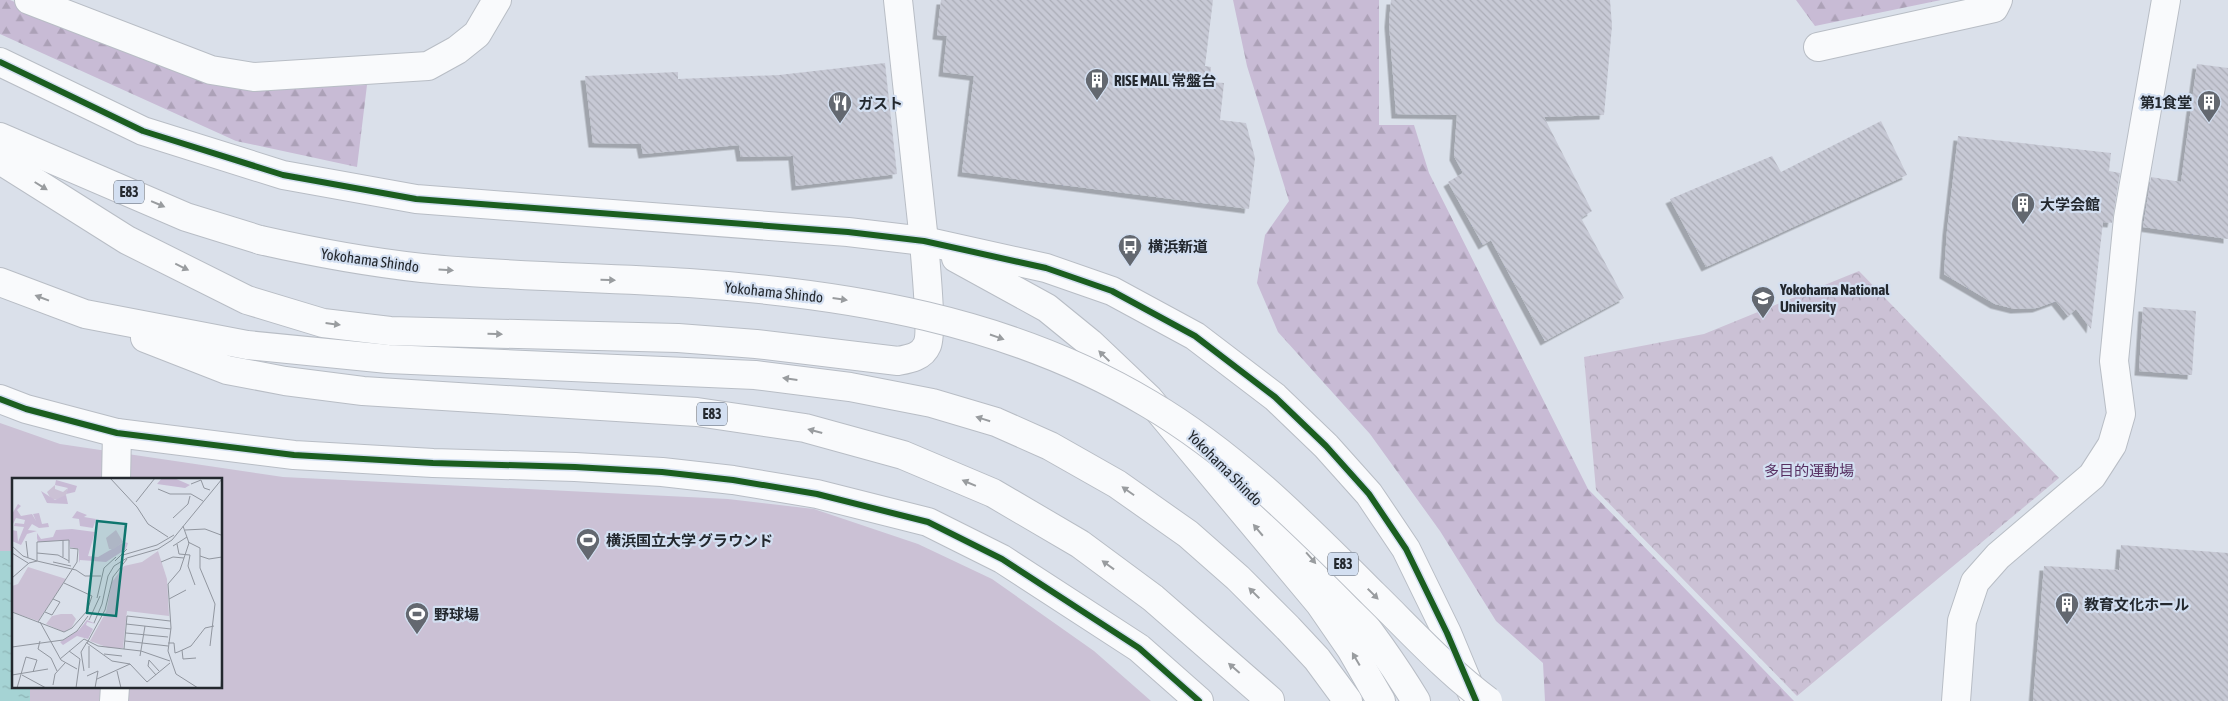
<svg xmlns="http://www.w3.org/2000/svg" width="2228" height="701" font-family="'Asap Condensed','Noto Sans JP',sans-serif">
<defs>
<pattern id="forest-firs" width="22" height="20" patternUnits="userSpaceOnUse" patternTransform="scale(1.25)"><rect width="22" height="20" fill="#c8bbd5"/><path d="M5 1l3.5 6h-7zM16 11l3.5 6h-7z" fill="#aca1b7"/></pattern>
<pattern id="park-crowns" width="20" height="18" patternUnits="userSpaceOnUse" patternTransform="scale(1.25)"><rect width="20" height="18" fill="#cbc1d5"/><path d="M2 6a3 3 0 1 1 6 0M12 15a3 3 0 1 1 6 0" fill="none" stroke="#aea6b7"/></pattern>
<pattern id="water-ripples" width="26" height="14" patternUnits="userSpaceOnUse" patternTransform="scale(1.25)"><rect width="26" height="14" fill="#a5d3d4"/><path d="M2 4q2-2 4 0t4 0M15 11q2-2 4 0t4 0" fill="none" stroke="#8eb5b6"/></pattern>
<pattern id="building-back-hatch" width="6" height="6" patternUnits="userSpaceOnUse" patternTransform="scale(1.25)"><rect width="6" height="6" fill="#c7c9d5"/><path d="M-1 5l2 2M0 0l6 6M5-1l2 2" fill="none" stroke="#abadb7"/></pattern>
<filter id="shadow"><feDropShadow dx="-4.5" dy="4.5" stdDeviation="0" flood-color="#0004"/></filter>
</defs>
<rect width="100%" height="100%" fill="#dae0ea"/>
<path fill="#cbc1d5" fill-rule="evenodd" d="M0,423L60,444L283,477L728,499L814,509L918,544L992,579L1094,651L1151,701H0ZM14,480H221V687H14Z"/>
<g fill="url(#forest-firs)">
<polygon points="0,0 10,0 174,69 284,88 367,85 357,167 236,141 0,34"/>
<polygon points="1233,0 1379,0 1379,125 1414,125 1429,173 1588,489 1794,701 1545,701 1543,663 1496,621 1440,531 1370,434 1278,332 1257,283 1265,235 1289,201 1247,66"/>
<polygon points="1796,0 1941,0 1815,26"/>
</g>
<polygon fill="url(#park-crowns)" points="1859,271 2059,478 1797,696 1596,490 1584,357 1704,334"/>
<polygon fill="url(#water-ripples)" points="0,551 14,551 14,687 30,687 30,701 0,701"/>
<g fill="url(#building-back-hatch)" filter="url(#shadow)">
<polygon points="941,0 1213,0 1205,66 1211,67 1209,82 1224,83 1220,120 1246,123 1255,158 1249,209 962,172 974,76 943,72 947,36 937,35"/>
<polygon points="1391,0 1610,0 1612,26 1604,115 1544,117 1592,211 1581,218 1624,298 1545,341 1491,240 1483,245 1448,182 1463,173 1454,156 1457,115 1396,114 1389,23"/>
<polygon points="885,63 897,174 796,186 793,156 741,157 739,145 643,154 641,144 593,143 585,76 678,72 678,79 779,75"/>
<polygon points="2197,64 2228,68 2228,239 2143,227 2151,177 2181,182"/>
<polygon points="1881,121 1907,175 1706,267 1670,199 1772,156 1781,172"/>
<polygon points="1958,136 2111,153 2109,171 2120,173 2112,223 2103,222 2091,329 2076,309 2068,316 2056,301 2037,308 2015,309 1995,304 1944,274 1947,231"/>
<polygon points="2143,307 2196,311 2192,375 2139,371"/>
<polygon points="2121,545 2228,553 2228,701 2033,701 2044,566 2119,570"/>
</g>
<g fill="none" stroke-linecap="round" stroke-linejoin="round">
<g stroke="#b8bdc5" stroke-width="30">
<g id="minor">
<polyline points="29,0 211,70 254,77 428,66 457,50 477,34 497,0"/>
<polyline points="898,0 924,241"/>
<polyline points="1818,47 1994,8 1998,0"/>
<polyline points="0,62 143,131 283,175 416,199 848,232 924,241 1046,268 1112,291 1195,336 1275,397 1326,446 1369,494 1406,549 1447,633 1472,693"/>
<polyline points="956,258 1047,308 1090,343 1149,399 1320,604 1351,649 1381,701"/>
<polyline points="0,399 26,409 117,433 294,455 433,463 575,467 662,472 733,480 817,494 928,522 1002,559 1139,648 1199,701"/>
<polyline points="116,480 117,433"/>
<polyline points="114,701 115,687"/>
<polyline points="1956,701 1962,621 1975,582 1998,556 2092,476 2112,445 2121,414 2114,361 2128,218 2166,0"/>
</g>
</g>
<g stroke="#b8bdc5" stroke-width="30">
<g id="highway">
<polyline points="0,137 186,217 260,240"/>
<path d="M0,160L127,240L247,300L323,323L390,331L678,338L756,344L898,361C909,359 922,357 927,345C933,333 925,259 924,241"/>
<polyline points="0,282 85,314 247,345 388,359 755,375 850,387 932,403 996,422 1050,446 1117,484 1188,534 1238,578 1288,628 1317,659 1348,701"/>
<polyline points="145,338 227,370 285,381 363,391 697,412 805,428 903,455 993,493 1080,544 1153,598 1270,700"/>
<path d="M1249,490C1310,556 1369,623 1416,701"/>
</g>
</g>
<use href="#minor" stroke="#f9fafc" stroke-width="28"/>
<use href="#highway" stroke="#f9fafc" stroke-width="28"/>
<g stroke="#b8bdc5" stroke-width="30" stroke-linecap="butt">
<path id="highway-bridge" d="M260,240C313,252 367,262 422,268C511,277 600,277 689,283C848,294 1009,320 1149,404C1234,454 1303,524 1373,594C1410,630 1446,670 1488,701"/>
</g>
<use href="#highway-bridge" stroke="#f9fafc" stroke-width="28"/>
<g stroke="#d3dff1" stroke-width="9">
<g id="cycleway">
<polyline points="0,62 143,131 283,175 416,199 848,232 924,241 1046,268 1112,291 1195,336 1275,397 1326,446 1369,494 1406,549 1447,633 1476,701"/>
<polyline points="0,399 26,409 117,433 294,455 433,463 575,467 662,472 733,480 817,494 928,522 1002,559 1139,648 1199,701"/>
</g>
</g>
<use href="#cycleway" stroke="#1b5e20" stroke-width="6"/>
</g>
<defs><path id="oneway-solid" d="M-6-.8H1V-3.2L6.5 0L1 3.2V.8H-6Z" transform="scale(1.25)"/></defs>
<g fill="#999c9f">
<use href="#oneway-solid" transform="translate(41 186) rotate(32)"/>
<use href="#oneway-solid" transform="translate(158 204) rotate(23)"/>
<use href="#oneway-solid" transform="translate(182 267) rotate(26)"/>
<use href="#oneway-solid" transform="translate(446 270) rotate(4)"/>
<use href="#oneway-solid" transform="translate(608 280) rotate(2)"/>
<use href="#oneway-solid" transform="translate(42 298) rotate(-159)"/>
<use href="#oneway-solid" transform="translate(840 299) rotate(8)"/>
<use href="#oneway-solid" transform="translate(333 324) rotate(7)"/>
<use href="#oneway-solid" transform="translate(495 334) rotate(2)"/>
<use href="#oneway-solid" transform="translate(997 337) rotate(19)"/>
<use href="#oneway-solid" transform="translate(1104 356) rotate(-136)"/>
<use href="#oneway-solid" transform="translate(790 379) rotate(-172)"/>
<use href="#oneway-solid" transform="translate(983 419) rotate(-163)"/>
<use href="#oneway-solid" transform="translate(815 431) rotate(-165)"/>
<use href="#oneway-solid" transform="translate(969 483) rotate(-157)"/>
<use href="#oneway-solid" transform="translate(1128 491) rotate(-145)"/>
<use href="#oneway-solid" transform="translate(1258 530) rotate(-130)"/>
<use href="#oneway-solid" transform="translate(1311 558) rotate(49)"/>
<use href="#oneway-solid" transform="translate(1108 565) rotate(-144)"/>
<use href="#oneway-solid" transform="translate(1254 593) rotate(-135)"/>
<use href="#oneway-solid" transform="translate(1373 594) rotate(45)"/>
<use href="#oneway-solid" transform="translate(1356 659) rotate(-120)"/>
<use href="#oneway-solid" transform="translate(1234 668) rotate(-139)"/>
</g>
<defs>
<g id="building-pin" transform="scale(1.25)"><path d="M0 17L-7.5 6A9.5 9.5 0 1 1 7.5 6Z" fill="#636870" stroke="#d3dff1"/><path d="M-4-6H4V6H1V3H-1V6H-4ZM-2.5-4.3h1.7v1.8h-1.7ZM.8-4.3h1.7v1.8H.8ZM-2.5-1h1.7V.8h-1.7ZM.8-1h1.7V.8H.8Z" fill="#fff"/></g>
<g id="restaurant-pin" transform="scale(1.25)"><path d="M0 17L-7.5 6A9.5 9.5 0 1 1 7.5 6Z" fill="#636870" stroke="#d3dff1"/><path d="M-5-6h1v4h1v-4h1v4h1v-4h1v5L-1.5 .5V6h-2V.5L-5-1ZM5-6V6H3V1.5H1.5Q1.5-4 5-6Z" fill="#fff"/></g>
<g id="bus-pin" transform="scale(1.25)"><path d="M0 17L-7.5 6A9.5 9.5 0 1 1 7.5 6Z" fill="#636870" stroke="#d3dff1"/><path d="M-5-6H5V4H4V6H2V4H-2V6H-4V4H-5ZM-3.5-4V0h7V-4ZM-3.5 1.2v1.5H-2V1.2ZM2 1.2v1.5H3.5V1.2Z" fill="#fff"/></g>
<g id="university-pin" transform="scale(1.25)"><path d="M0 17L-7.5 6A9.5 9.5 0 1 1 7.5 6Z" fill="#636870" stroke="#d3dff1"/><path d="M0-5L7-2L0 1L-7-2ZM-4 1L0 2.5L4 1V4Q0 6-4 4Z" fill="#fff"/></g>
<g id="stadium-pin" transform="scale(1.25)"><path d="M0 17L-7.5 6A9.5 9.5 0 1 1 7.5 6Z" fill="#636870" stroke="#d3dff1"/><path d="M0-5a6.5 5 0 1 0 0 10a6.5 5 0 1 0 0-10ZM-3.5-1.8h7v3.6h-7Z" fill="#fff"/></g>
</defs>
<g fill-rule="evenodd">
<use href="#building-pin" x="1097" y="80"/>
<use href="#building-pin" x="2209" y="102"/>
<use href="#restaurant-pin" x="840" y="103"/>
<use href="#building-pin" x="2023" y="204"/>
<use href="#bus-pin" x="1130" y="246"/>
<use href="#university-pin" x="1763" y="298"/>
<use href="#stadium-pin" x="588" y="540"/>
<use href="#building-pin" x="2067" y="604"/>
<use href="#stadium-pin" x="417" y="614"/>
</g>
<g text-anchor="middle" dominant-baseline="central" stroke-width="4.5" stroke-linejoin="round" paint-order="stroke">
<g fill="#d3dff1" stroke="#585f68" stroke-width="1">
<rect x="114" y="180.5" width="30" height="23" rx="4"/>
<rect x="697" y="402.5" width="30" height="23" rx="4"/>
<rect x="1328" y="552.5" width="30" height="23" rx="4"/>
</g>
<g font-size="14" font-weight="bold" fill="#23282e">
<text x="129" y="192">E83</text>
<text x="712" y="414">E83</text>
<text x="1343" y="564">E83</text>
</g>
<g font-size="15" font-weight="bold" fill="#23282e" stroke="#d3dff1" text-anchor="start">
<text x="1114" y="80">RISE MALL 常盤台</text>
<text x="2192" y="102" text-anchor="end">第1食堂</text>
<text x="858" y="103">ガスト</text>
<text x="2040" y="204">大学会館</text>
<text x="1148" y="246">横浜新道</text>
<text x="1780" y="289">Yokohama National<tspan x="1780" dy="17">University</tspan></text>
<text x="606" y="540">横浜国立大学 グラウンド</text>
<text x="2084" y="604">教育文化ホール</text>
<text x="434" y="614">野球場</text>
</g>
<g font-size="15" fill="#23282e" stroke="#d3dff1">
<text transform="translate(370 260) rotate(8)">Yokohama Shindo</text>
<text transform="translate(774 292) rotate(6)">Yokohama Shindo</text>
<text transform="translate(1225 468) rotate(45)">Yokohama Shindo</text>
</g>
<g font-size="15" fill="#573062" stroke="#d3dff1">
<text x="1809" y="470">多目的運動場</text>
</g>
</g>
<g transform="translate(12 478)">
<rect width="210" height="210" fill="#dae0ea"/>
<path d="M43,7V11L51,14L56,10L54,17L48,22L39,21L35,14ZM146,73L155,101L157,138L115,133L111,170H97L78,163L94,134L100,104L112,88L130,84ZM49,136H60L64,141L60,149L52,154L34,146L40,138Z" fill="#cbc1d5"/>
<path d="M150,0H162L178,7L173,10L145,6ZM44,2L65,8L63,14L54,16L56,10L43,7ZM29,13L43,22L54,17L56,26L35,25ZM6,26L9,28L5,32L9,38L20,36L24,43L21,36L27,35L30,46L36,45L37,49L27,50L20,46L16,52L25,53L15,56L9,67L0,63V52L5,53L6,64L12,49L2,48L3,45L12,46L13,42L4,40L0,48V36ZM65,33L75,37L72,39L84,41L81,50L68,48L67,41L60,40ZM60,51L83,54L76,78L86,79L112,64L116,65L114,71L94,84L68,82L67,85V71L58,69L57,62L26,64L25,60V55L29,61L41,59L44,52ZM75,142L84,146L75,144L74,147L81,151L76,161L65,158L51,167L48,164L67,152Z" fill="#c8bbd5"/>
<path d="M104,52L111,64L102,71H97L94,60ZM16,89L54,101L26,143L0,134V108L6,106Z" fill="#cbc1d5"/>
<path fill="none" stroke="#91969f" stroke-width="1" d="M98,0L125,29L136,46L156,59M179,6L189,2L192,10L198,12M146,11L158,16H179L191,23M124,24L143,0M161,40L176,26L178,18M171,48L177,65L168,92L156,106L159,150L156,173L164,196L186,210M173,52L193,51L209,57M14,63L16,80M176,64L188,70V90L203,126L198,168M165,66L167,76L178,77L176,88L183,107M0,68L11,78L25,83L64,92L73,98H89M161,68L175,59M0,75L16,85M25,75L46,77L57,83M111,77L145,67L162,57M188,78L197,81L210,79M51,79V62M115,81L101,99L93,132L75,165L100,183L118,186L135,204M103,83L115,71M41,84L59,88M149,84L161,79L172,80M0,100L17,85L25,83V64L57,62V85M85,120L92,90L104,79M157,121L174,112M0,134L52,154L60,150L75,133L80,118L52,105M33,134L40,137L48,124L41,121M77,142L88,118M26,144L65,84L66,71L58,70M28,144L49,182L65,191M82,145L90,126L96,98L102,88L115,80L146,71L160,62L210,1M114,146L159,151M114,155L156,159M28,163L26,171L39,180L45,193M113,163L156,168M156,165H162L163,175L166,174L179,168L193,150L202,148M0,169L51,162L65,153L76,138M112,171L115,138L158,143M170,172L171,181L184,180M57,173L68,181L64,210M92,176L110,178M128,178L133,148M14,179L25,182L21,194M48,181L72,161L86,168L129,173L158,183M77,190V168M72,193L69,174L75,164M105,193L109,210M0,197L36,191M10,197L34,210M144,197L136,188L137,182L147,193M75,198L86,193L83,210M85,201L118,186M135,204L158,185M41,207L43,196L53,185M5,210L14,179M209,210L210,191"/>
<path fill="#0f766e" fill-opacity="0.15" stroke="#0f766e" stroke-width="2.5" d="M85,43L114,46L104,138L75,135Z"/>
<rect width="210" height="210" fill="none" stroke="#23282e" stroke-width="2.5"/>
</g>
</svg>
